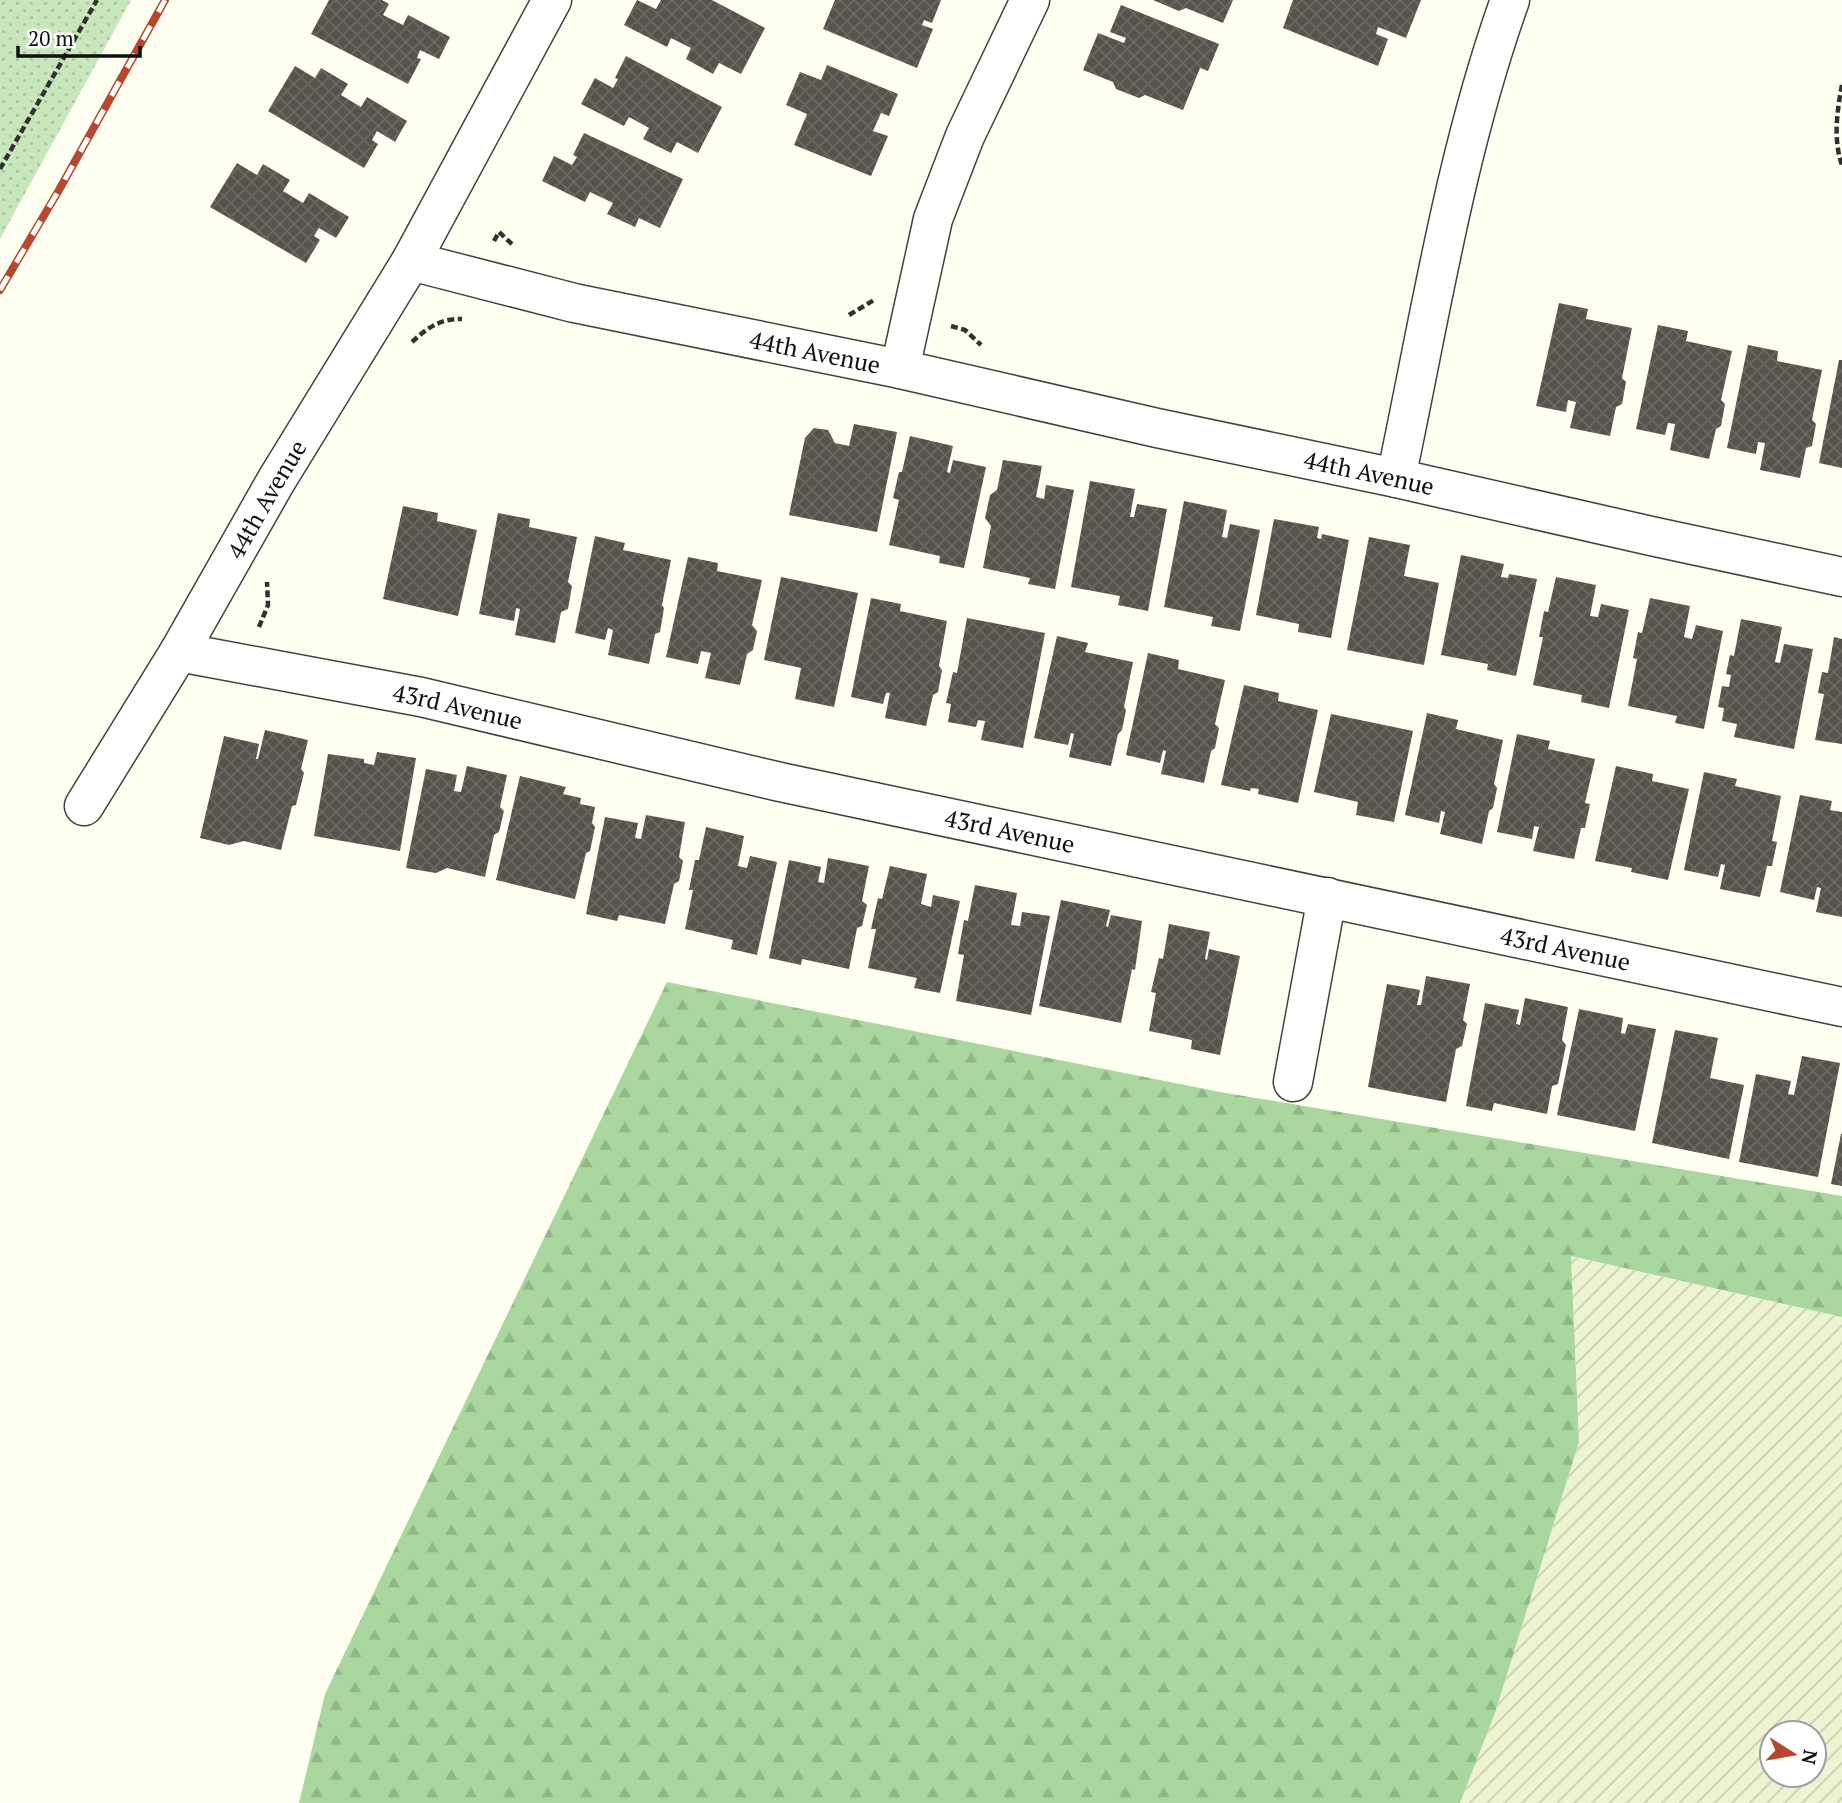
<svg xmlns="http://www.w3.org/2000/svg" width="1842" height="1803" font-family="'PT Serif',serif">
<defs>
<pattern id="farmland-furrows" width="10" height="10" patternUnits="userSpaceOnUse" patternTransform="scale(1.75)"><rect width="10" height="10" fill="#eef3d2"/><path d="M-1 1l2-2M0 10L10 0M9 11l2-2" fill="none" stroke="#cbcfb3"/></pattern>
<pattern id="forest-firs" width="22" height="20" patternUnits="userSpaceOnUse" patternTransform="scale(1.75)"><rect width="22" height="20" fill="#a9d79d"/><path d="M5 1l3.5 6h-7zM16 11l3.5 6h-7z" fill="#90b786"/></pattern>
<pattern id="park-dots" width="8" height="8" patternUnits="userSpaceOnUse" patternTransform="scale(1.75)"><rect width="8" height="8" fill="#c9e7bc"/><path d="M2 2h.1M6 6h.1" fill="none" stroke="#abc5a0" stroke-width="1.8" stroke-linecap="round"/></pattern>
<pattern id="building-cross-hatch" width="8" height="8" patternUnits="userSpaceOnUse" patternTransform="scale(1.75)"><rect width="8" height="8" fill="#57534c"/><path d="M0 0l8 8M0 8l8-8" fill="none" stroke="#6a6761"/></pattern>
</defs>
<rect width="100%" height="100%" fill="#fefef1"/>
<path fill="url(#farmland-furrows)" fill-rule="evenodd" d="M1571,1256L1842,1317V1803H1460L1495,1713L1579,1442ZM1772,1733H1814V1775H1772Z"/>
<polygon fill="url(#forest-firs)" points="667,982 1220,1092 1842,1196 1842,1317 1571,1256 1579,1442 1495,1713 1460,1803 299,1803 325,1694"/>
<polygon fill="url(#park-dots)" points="0,0 131,0 0,239"/>
<g fill="url(#building-cross-hatch)">
<polygon points="329,0 382,0 389,4 383,15 403,25 408,15 450,37 439,59 420,50 417,58 421,59 408,84 311,34"/>
<polygon points="637,0 656,9 661,0 712,0 765,28 741,74 719,63 713,74 686,59 691,48 671,38 667,47 624,25"/>
<polygon points="835,0 941,0 932,23 924,20 922,25 933,29 917,68 823,29"/>
<polygon points="1153,0 1233,0 1223,23 1186,8 1179,11"/>
<polygon points="1293,0 1421,0 1406,38 1378,27 1376,34 1388,39 1378,66 1283,28"/>
<polygon points="1121,5 1219,44 1208,71 1200,68 1183,110 1145,95 1139,98 1116,89 1113,82 1083,70 1098,33 1124,43 1126,38 1110,32"/>
<polygon points="626,56 722,107 698,153 677,142 671,153 643,139 649,128 629,117 624,126 581,104 595,78 613,88 618,79 615,78"/>
<polygon points="827,65 898,94 889,116 881,113 873,131 888,136 871,176 794,145 807,114 786,105 800,72 821,80"/>
<polygon points="295,66 315,78 321,68 348,84 341,95 361,107 367,97 407,121 395,142 377,131 372,140 378,144 364,168 268,111"/>
<polygon points="584,133 683,179 660,228 639,218 635,227 607,214 613,203 590,192 585,202 542,181 554,156 572,165 577,157 573,155"/>
<polygon points="237,163 257,175 263,164 290,180 283,191 303,203 309,193 349,217 336,238 319,228 314,236 320,240 306,263 210,207"/>
<polygon points="1559,303 1588,309 1586,319 1632,328 1622,378 1626,382 1622,404 1616,407 1610,436 1570,428 1576,402 1568,400 1566,412 1536,406"/>
<polygon points="1658,325 1688,331 1686,341 1732,351 1721,400 1725,404 1721,426 1716,429 1709,459 1670,450 1675,424 1668,423 1665,435 1636,429"/>
<polygon points="1748,345 1778,351 1777,361 1822,370 1812,420 1816,424 1812,446 1806,448 1800,478 1760,470 1765,443 1758,442 1756,454 1727,448"/>
<polygon points="1839,360 1842,360 1842,468 1819,463"/>
<polygon points="854,424 897,432 877,532 789,515 805,438 814,428 828,430 835,443 849,446"/>
<polygon points="910,436 953,446 947,472 950,473 953,460 986,467 964,568 939,563 940,556 889,545 899,500 893,498 899,472 902,472"/>
<polygon points="1003,460 1042,466 1036,497 1044,499 1046,485 1074,490 1055,589 1028,584 1030,578 983,568 991,526 985,518 990,495 997,490"/>
<polygon points="1090,481 1135,489 1130,517 1134,517 1137,504 1167,509 1148,611 1118,605 1120,596 1071,587"/>
<polygon points="1184,501 1227,510 1222,537 1227,538 1230,524 1260,530 1240,631 1211,626 1213,617 1164,607"/>
<polygon points="403,506 438,513 437,521 477,530 458,616 383,599"/>
<polygon points="498,513 530,519 529,527 577,537 568,582 572,586 568,609 561,612 555,643 515,635 520,609 516,608 514,621 479,614"/>
<polygon points="1274,519 1319,527 1317,538 1321,539 1322,534 1349,540 1331,638 1298,632 1299,624 1256,615"/>
<polygon points="595,536 625,543 623,550 671,560 662,605 664,608 660,632 655,634 649,664 608,655 613,630 608,628 605,640 575,633"/>
<polygon points="1369,537 1410,545 1404,576 1439,583 1424,665 1347,650"/>
<polygon points="1461,555 1504,564 1501,577 1508,578 1509,574 1537,579 1516,676 1487,670 1488,664 1441,655"/>
<polygon points="688,557 718,563 717,571 762,580 752,625 757,631 753,650 747,654 740,685 705,678 711,653 701,651 698,664 666,657"/>
<polygon points="781,577 858,593 834,707 795,699 801,668 764,660"/>
<polygon points="1556,577 1596,585 1590,616 1598,617 1601,604 1629,610 1609,708 1581,702 1582,695 1533,685 1543,637 1539,637 1544,611 1548,612"/>
<polygon points="871,598 901,604 900,611 947,621 939,666 942,670 938,692 933,695 926,726 885,718 890,693 886,693 883,704 851,697"/>
<polygon points="1650,598 1690,606 1684,637 1692,639 1696,625 1723,631 1704,729 1675,723 1677,716 1628,706 1637,659 1633,658 1638,632 1642,633"/>
<polygon points="967,618 1045,633 1023,748 981,740 985,721 978,720 976,727 948,722 951,704 946,703 953,672 957,673"/>
<polygon points="1741,619 1782,627 1775,662 1780,663 1784,644 1813,649 1794,749 1734,737 1737,724 1722,721 1724,708 1718,707 1722,686 1729,687 1731,675 1726,674 1730,655 1734,656"/>
<polygon points="1057,636 1088,643 1085,652 1133,662 1124,707 1126,710 1122,730 1118,734 1111,766 1069,757 1074,734 1071,733 1068,745 1034,738"/>
<polygon points="1834,637 1842,639 1842,744 1815,740 1824,694 1818,693 1822,672 1828,673"/>
<polygon points="1148,653 1179,660 1178,669 1225,680 1215,724 1219,728 1215,748 1211,751 1204,783 1161,774 1166,751 1163,750 1160,763 1126,755"/>
<polygon points="1244,685 1279,693 1278,701 1318,710 1298,803 1258,794 1259,789 1251,788 1250,791 1221,785"/>
<polygon points="1427,713 1458,720 1456,729 1503,740 1494,784 1497,788 1493,808 1489,811 1482,844 1440,834 1445,812 1441,811 1439,823 1405,815"/>
<polygon points="1331,714 1413,731 1394,822 1356,815 1358,802 1314,792"/>
<polygon points="265,730 308,740 301,769 304,773 296,805 292,806 281,850 244,841 229,845 200,838 224,736 259,744 256,759 258,759"/>
<polygon points="1517,734 1550,741 1548,749 1595,759 1585,803 1590,804 1585,828 1581,828 1574,859 1533,851 1539,827 1534,826 1532,839 1497,832"/>
<polygon points="377,752 416,758 400,851 314,836 328,754 364,759 364,763 374,765"/>
<polygon points="467,766 507,775 500,807 504,811 499,832 494,835 485,877 447,868 436,873 406,868 426,769 457,775 454,791 461,792"/>
<polygon points="1616,766 1653,774 1652,781 1689,789 1668,880 1631,872 1632,868 1595,861"/>
<polygon points="1704,772 1737,779 1735,786 1781,796 1772,841 1777,842 1772,866 1767,866 1760,897 1720,889 1725,865 1721,864 1718,877 1684,870"/>
<polygon points="520,776 566,787 563,794 581,798 580,804 595,807 592,823 595,827 590,851 586,853 575,899 496,880"/>
<polygon points="1800,795 1832,801 1830,810 1842,812 1842,917 1816,912 1821,888 1817,887 1814,900 1780,892"/>
<polygon points="646,815 685,822 679,857 683,861 679,881 674,884 665,924 619,915 617,921 586,914 605,817 638,823 635,838 641,839"/>
<polygon points="706,827 744,836 738,866 747,868 750,856 777,862 757,955 731,949 733,940 685,929 693,890 689,890 695,860 699,860"/>
<polygon points="828,858 869,866 862,901 867,905 862,926 857,928 849,969 802,959 801,965 769,958 789,860 821,867 818,882 824,883"/>
<polygon points="890,866 927,874 921,904 931,907 933,895 960,901 940,993 914,988 917,978 868,968 876,929 871,929 878,898 882,899"/>
<polygon points="975,885 1017,893 1011,925 1020,926 1022,912 1050,916 1031,1015 956,1001 964,955 958,954 964,920 968,921"/>
<polygon points="1061,900 1110,910 1106,926 1108,927 1111,915 1142,921 1135,970 1132,969 1121,1023 1039,1006"/>
<polygon points="1169,924 1210,932 1205,959 1207,960 1209,949 1240,956 1220,1055 1191,1049 1192,1040 1149,1031 1156,993 1151,992 1159,958 1163,959"/>
<polygon points="1426,976 1470,984 1463,1020 1467,1024 1462,1046 1456,1049 1446,1102 1368,1087 1387,984 1420,990 1417,1005 1421,1005"/>
<polygon points="1525,998 1568,1007 1562,1040 1566,1045 1558,1084 1552,1086 1547,1114 1494,1103 1492,1111 1466,1106 1485,1003 1519,1010 1516,1024 1520,1025"/>
<polygon points="1579,1009 1623,1018 1621,1033 1625,1034 1628,1024 1656,1029 1635,1131 1557,1115"/>
<polygon points="1675,1030 1718,1038 1710,1078 1744,1085 1729,1159 1652,1143"/>
<polygon points="1802,1056 1840,1063 1818,1177 1739,1162 1756,1074 1791,1081 1788,1094 1794,1095"/>
<polygon points="1841,1134 1842,1134 1842,1186 1831,1184"/>
</g>
<g fill="none" stroke-linecap="round" stroke-linejoin="round">
<g stroke="#424242" stroke-width="41">
<g id="minor">
<polyline points="411,261 552,0"/>
<polyline points="900,369 933,219 965,136 1030,0"/>
<path d="M1396,478C1430,318 1455,154 1510,0"/>
<path id="s1" d="M179,652L421,697L780,782L1842,1007"/>
<path id="s2" d="M84,806L179,652L276,481L411,261L574,303L900,369L1157,428L1396,478L1651,536L1842,577"/>
<polyline points="1293,1082 1327,897"/>
</g>
</g>
<g stroke="#313131" stroke-width="4.5" stroke-dasharray="7 3.5" stroke-linecap="butt">
<path d="M1842,85C1837,110 1833,141 1842,165"/>
<polyline points="0,169 97,0"/>
<polyline points="494,241 499,232 513,245"/>
<polyline points="849,315 874,300"/>
<polyline points="951,326 965,330 981,345"/>
<path d="M412,342C427,328 441,318 462,319"/>
<polyline points="259,627 268,605 267,582"/>
</g>
<use href="#minor" stroke="#fff" stroke-width="38"/>
<g stroke="#b7472e" stroke-width="8">
<polyline id="rail" points="0,290 59,190 165,0"/>
</g>
<use href="#rail" stroke="#fff" stroke-width="5" stroke-dasharray="16" stroke-linecap="butt"/>
</g>
<g text-anchor="middle" dominant-baseline="central" stroke-width="7" stroke-linejoin="round" paint-order="stroke">
<g font-size="24" fill="#0f0f0f" stroke="#fff">
<text stroke="none"><textPath href="#s2" startOffset="1050">44th Avenue</textPath></text>
<text stroke="none"><textPath href="#s2" startOffset="1617">44th Avenue</textPath></text>
<text stroke="none"><textPath href="#s2" startOffset="357">44th Avenue</textPath></text>
<text stroke="none"><textPath href="#s1" startOffset="284">43rd Avenue</textPath></text>
<text stroke="none"><textPath href="#s1" startOffset="850">43rd Avenue</textPath></text>
<text stroke="none"><textPath href="#s1" startOffset="1418">43rd Avenue</textPath></text>
</g>
</g>
<g transform="translate(1793 1754) rotate(101)"><circle r="33" fill="#ffffff" stroke="#9f9f9f" stroke-width="2"/>
<path d="M0-5L12 26L0 18L-12 26Z" fill="#b7472e"/>
<text y="-10" font-size="19" font-weight="bold" text-anchor="middle" fill="#0f0f0f">N</text>
</g>
<path d="M18 46v10h122v-10" fill="none" stroke="#0f0f0f" stroke-width="3.5"/>
<text x="28" y="46" font-size="21" fill="#0f0f0f" stroke="#ffffff" stroke-width="5" paint-order="stroke">20 m</text>
</svg>
